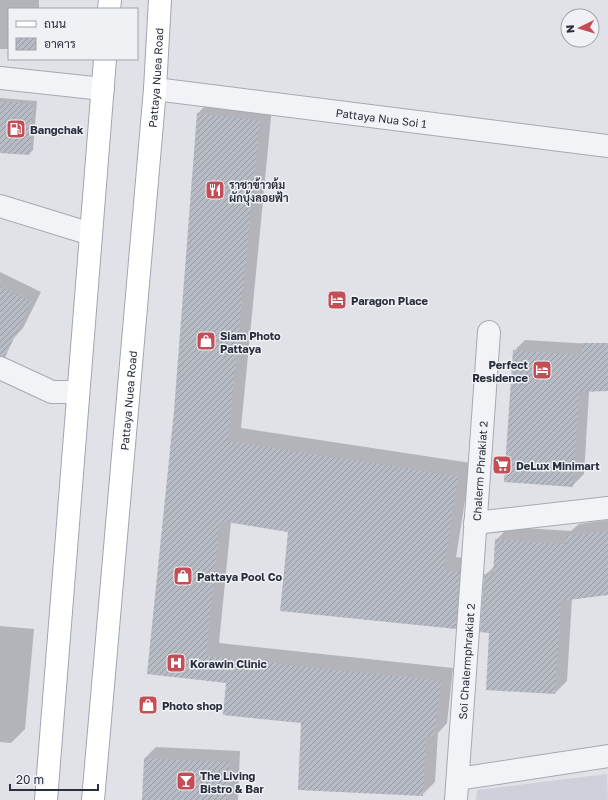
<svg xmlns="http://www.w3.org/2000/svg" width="608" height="800" font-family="'Golos Text',Sarabun,sans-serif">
<defs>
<pattern id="building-hatch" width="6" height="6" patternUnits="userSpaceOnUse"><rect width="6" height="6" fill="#b7bbc4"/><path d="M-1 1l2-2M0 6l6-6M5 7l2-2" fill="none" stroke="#9598a1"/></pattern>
</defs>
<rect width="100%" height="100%" fill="#e0e2e8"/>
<polygon fill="#ced1d9" points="607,774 608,800 476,800 477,790"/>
<g fill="#0003">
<polygon points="0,0 39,0 39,9 9,9 9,49 0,49"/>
<polygon points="0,98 37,101 33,150 29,154 0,152"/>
<polygon points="211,100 272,107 241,428 471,463 456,557 472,559 468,615 455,628 289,531 231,522 219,643 453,668 447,723 438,733 435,782 422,795 302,722 227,682 148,673 175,411 198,113"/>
<polygon points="0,272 41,292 23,328 13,339 0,332"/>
<polygon points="525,340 592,344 584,474 572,486 514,351"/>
<polygon points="608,520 608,594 572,599 567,681 555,693 490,632 485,575 495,566 496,540 509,527 571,531 579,524"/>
<polygon points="0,626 34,629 25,729 11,743 0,742"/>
<polygon points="156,747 240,751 238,800 143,800 145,758"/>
</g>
<g fill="url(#building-hatch)">
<polygon points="0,102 33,104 30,155 0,153"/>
<polygon points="197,113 260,120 228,441 458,476 444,570 460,572 456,629 280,611 288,532 220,521 206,656 441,681 434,737 426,736 423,796 298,790 301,723 223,715 226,683 147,674 174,411"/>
<polygon points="0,287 31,302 5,357 0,356"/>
<polygon points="582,343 608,343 608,391 579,392 573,487 504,482 513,350 582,355"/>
<polygon points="608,531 608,595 561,601 555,694 486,690 489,633 480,632 484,574 493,575 495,539 566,544 565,536"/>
<polygon points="144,758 229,762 227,800 142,800"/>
</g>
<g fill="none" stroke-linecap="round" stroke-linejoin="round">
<g stroke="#a6a9b2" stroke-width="24">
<g id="minor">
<polyline points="0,78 103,89"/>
<path id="s1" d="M155,89L608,146"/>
<polyline points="0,206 91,234"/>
<polyline points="0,368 52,392 78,392"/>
<polyline points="475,523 608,508"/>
<polyline points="458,779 608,756"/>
<path id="s2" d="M456,800L489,332"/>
</g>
</g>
<g stroke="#a0a6b2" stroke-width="24">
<g id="major">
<polyline points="109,9 110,0"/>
<polyline points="46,800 105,59"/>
<path id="s3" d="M93,800L155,89L160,0"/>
</g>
</g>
<use href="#minor" stroke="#f2f3f6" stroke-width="22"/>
<use href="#major" stroke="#fff" stroke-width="22"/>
</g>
<defs>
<g id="fuel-square" transform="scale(1)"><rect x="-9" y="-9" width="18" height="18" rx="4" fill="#c34e56" stroke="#eff1f5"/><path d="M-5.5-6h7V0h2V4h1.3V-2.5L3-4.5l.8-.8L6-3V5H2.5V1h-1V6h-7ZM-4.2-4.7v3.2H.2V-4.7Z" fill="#fff"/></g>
<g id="restaurant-square" transform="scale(1)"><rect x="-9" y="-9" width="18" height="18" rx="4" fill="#c34e56" stroke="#eff1f5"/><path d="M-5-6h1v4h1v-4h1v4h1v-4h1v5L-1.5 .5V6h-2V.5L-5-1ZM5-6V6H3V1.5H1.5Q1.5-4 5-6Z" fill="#fff"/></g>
<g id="hotel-square" transform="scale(1)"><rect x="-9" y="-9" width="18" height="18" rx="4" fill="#c34e56" stroke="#eff1f5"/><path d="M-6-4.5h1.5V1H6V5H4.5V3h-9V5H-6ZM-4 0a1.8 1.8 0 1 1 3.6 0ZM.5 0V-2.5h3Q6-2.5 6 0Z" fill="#fff"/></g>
<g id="shop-square" transform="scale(1)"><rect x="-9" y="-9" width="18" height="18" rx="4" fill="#c34e56" stroke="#eff1f5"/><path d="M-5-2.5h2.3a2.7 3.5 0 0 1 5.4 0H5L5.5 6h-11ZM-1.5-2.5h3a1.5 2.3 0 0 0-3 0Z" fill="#fff"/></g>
<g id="supermarket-square" transform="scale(1)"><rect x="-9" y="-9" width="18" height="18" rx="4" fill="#c34e56" stroke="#eff1f5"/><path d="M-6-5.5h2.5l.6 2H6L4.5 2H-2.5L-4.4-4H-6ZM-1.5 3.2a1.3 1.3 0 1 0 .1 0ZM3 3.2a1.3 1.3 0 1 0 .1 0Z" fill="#fff"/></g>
<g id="hospital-square" transform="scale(1)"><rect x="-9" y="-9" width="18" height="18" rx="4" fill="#c34e56" stroke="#eff1f5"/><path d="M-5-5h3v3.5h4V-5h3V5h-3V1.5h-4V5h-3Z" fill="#fff"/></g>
<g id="bar-square" transform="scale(1)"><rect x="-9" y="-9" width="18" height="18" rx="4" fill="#c34e56" stroke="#eff1f5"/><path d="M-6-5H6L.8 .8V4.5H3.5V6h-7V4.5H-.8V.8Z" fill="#fff"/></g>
</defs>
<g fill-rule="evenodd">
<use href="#fuel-square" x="16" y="129"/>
<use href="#restaurant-square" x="215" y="190"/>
<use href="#hotel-square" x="337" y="300"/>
<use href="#shop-square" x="206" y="341"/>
<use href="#hotel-square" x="542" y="370"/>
<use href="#supermarket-square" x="502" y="465"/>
<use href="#shop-square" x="183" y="576"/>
<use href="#hospital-square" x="176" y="663"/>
<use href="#shop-square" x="148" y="705"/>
<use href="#bar-square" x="186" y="781"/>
</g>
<g text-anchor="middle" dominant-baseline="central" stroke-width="3" stroke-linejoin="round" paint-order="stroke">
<g font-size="11" fill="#2a2f3e" stroke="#eff1f5">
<text stroke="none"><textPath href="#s3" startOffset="725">Pattaya Nuea Road</textPath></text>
<text stroke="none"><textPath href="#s1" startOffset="228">Pattaya Nua Soi 1</textPath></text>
<text stroke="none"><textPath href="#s3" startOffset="401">Pattaya Nuea Road</textPath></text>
<text stroke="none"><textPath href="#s2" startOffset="330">Chalerm Phrakiat 2</textPath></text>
<text stroke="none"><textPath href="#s2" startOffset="139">Soi Chalermphrakiat 2</textPath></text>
</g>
<g font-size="11" font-weight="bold" fill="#2a2f3e" stroke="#eff1f5" text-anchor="start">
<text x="30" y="129">Bangchak</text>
<text x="229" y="184">ราชาข้าวต้ม<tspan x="229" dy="13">ผักบุ้งลอยฟ้า</tspan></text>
<text x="351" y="300">Paragon Place</text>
<text x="220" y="335">Siam Photo<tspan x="220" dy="13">Pattaya</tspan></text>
<text x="528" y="364" text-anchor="end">Perfect<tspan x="528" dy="13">Residence</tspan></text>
<text x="516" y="465">DeLux Minimart</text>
<text x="197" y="576">Pattaya Pool Co</text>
<text x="190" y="663">Korawin Clinic</text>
<text x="162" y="705">Photo shop</text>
<text x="200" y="775">The Living<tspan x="200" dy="13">Bistro &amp; Bar</tspan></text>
</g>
</g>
<rect x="8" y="8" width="130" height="52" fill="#eff1f5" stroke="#a0a3ac"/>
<rect x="16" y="21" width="20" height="6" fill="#ffffff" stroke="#a0a3ac"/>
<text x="44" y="28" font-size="12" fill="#2a2f3e">ถนน</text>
<rect x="16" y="38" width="20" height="12" fill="url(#building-hatch)" stroke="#a0a3ac"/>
<text x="44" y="48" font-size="12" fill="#2a2f3e">อาคาร</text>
<g transform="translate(580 28) rotate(265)"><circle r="19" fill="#eff1f5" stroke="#a0a3ac"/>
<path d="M0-3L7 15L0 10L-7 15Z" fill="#c34e56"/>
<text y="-6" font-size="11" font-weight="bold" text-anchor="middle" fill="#2a2f3e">N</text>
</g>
<path d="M10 784v6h88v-6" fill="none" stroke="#2a2f3e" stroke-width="2"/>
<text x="16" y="784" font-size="12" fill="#2a2f3e" stroke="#eff1f5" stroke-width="3" paint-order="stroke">20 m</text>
</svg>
